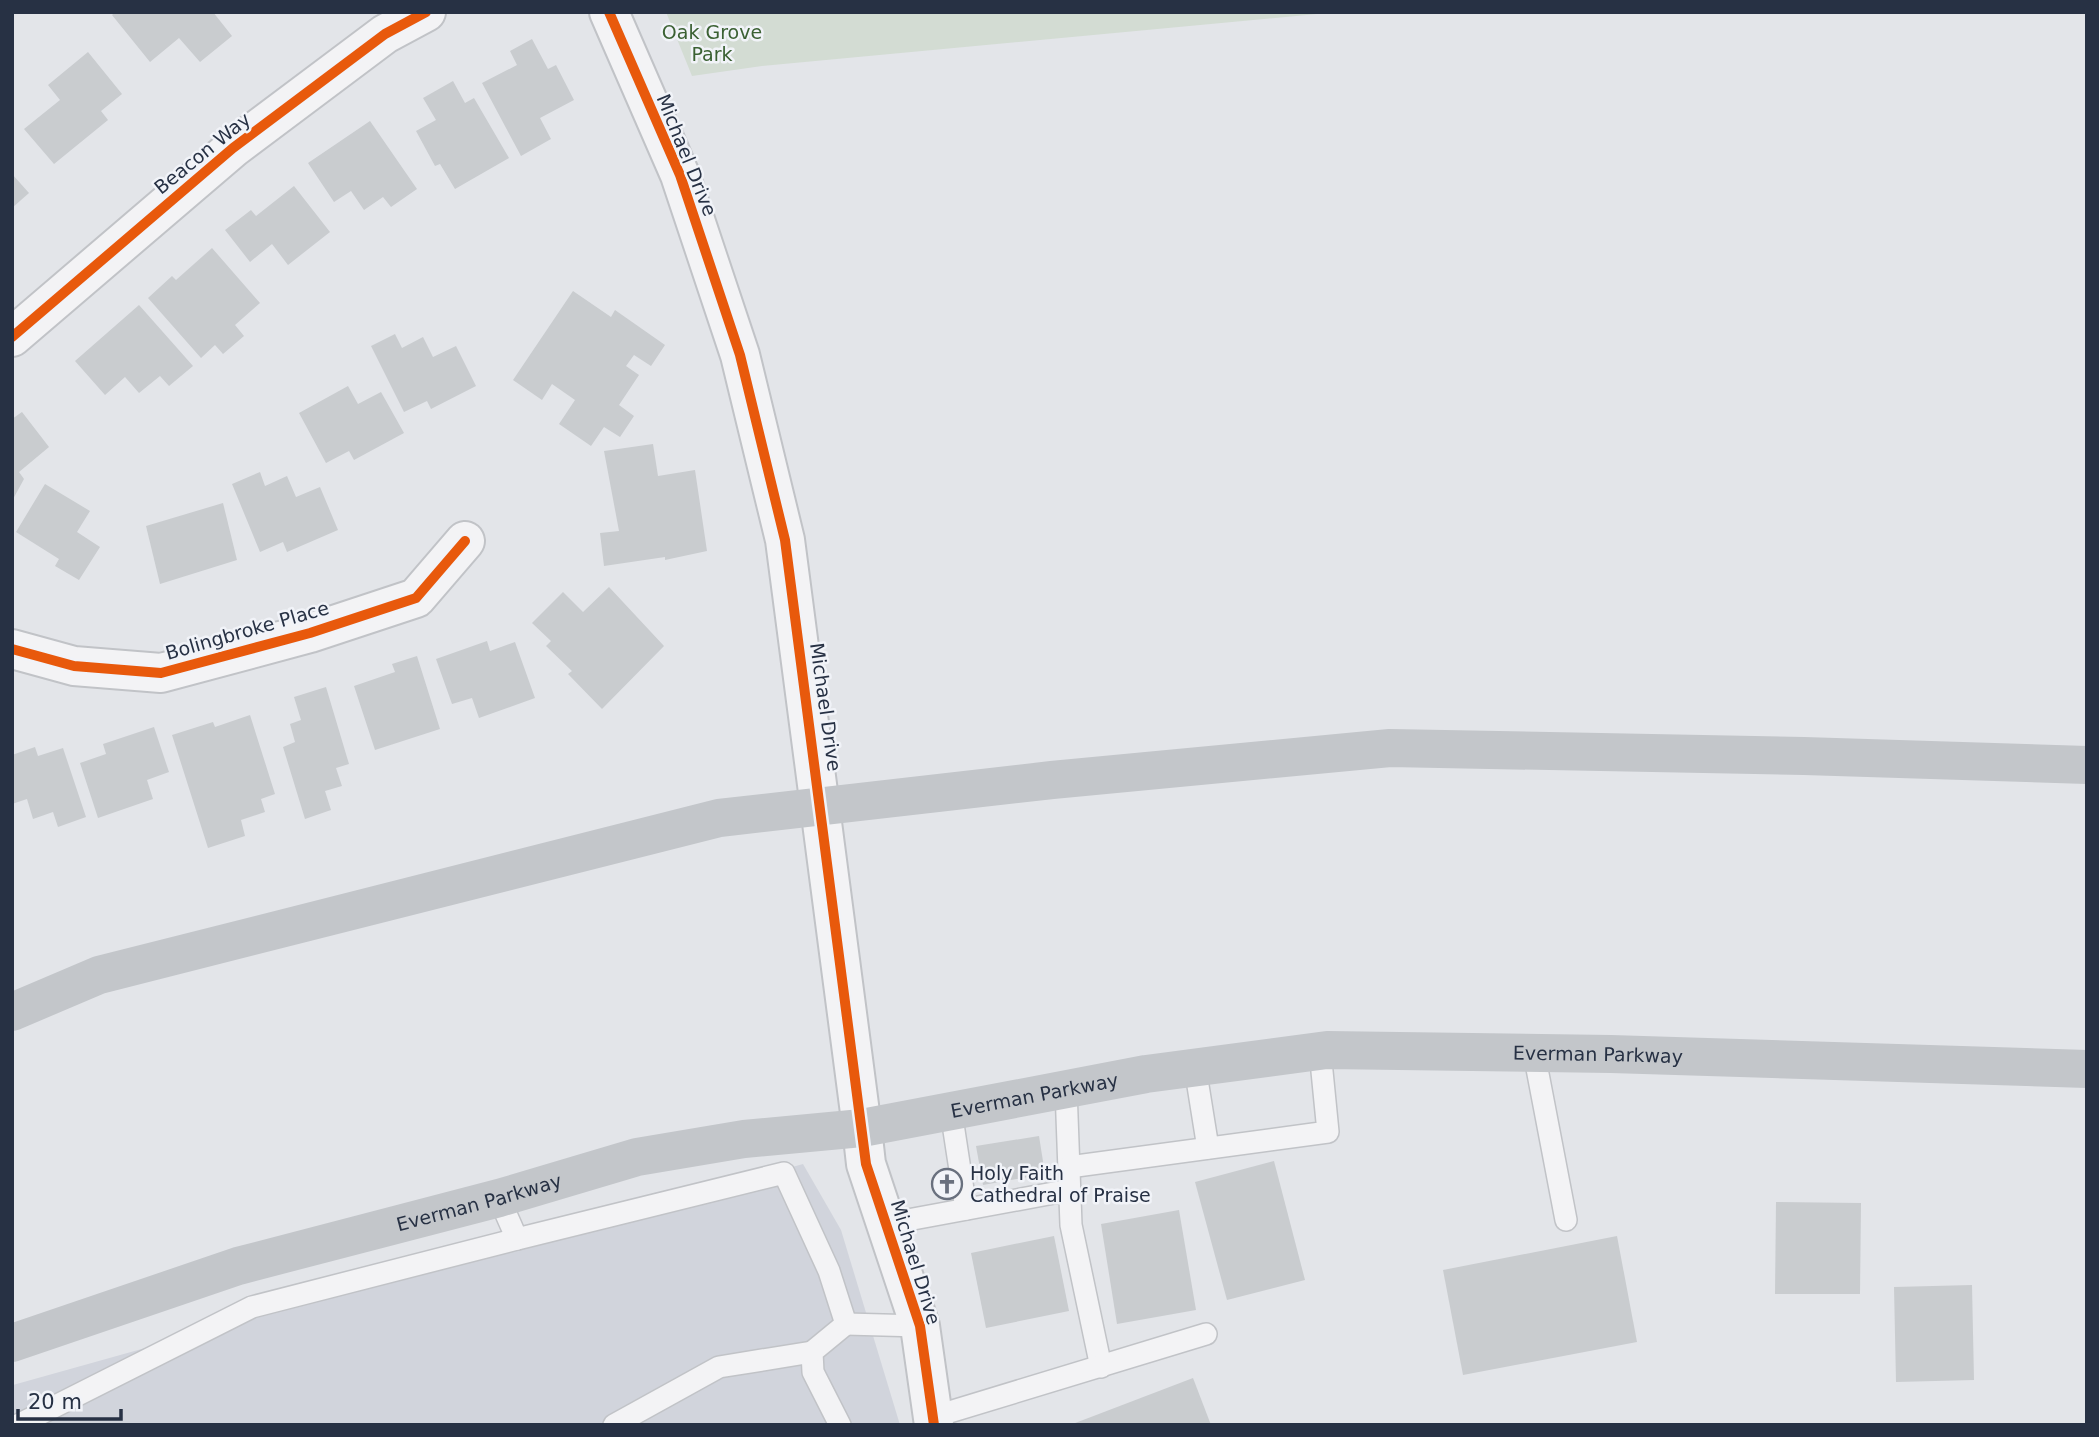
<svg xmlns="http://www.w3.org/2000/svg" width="2099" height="1437" font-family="'DejaVu Sans',sans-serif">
<rect width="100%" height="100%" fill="#e3e5e9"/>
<polygon fill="#d1d4dc" points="803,1164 841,1230 900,1425 12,1425 13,1385"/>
<polygon fill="#d3dcd3" points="666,12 1338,12 762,66 692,76"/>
<g fill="#c9cccf">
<polygon points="115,12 213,12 232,36 200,62 179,38 150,62 112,15"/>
<polygon points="532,39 548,69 556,65 574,100 540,118 551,139 521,156 482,83 517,65 510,51"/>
<polygon points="88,52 122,94 101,111 108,120 54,164 24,129 60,100 48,85"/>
<polygon points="453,81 465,103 474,98 509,158 455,189 440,164 435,166 416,131 436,120 423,98"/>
<polygon points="370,121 417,189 391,207 383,197 364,210 351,191 334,202 308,163"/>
<polygon points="12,174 29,193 12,208"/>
<polygon points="294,186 330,232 288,265 272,244 250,262 225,230 251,210 256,216"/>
<polygon points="212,248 260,303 235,325 244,336 223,354 215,345 201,358 148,298 172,276 176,280"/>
<polygon points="573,291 611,317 615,310 665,345 651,366 634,355 626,366 639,375 619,405 634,416 620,437 604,427 591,446 559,424 575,400 552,384 542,400 513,380"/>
<polygon points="139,305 193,366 169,386 160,376 139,393 125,377 105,395 75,361"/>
<polygon points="395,334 402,348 423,337 433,357 456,346 476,386 431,409 427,401 404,412 371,346"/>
<polygon points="348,386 358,404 381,392 404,433 354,460 349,451 326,463 299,413"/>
<polygon points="22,412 49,447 19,472 24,479 12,501 12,419"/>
<polygon points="653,444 658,476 695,470 707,551 665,560 665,557 604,566 600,533 619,531 604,451"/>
<polygon points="260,472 265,486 287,476 296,497 320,487 338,530 287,552 283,542 260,552 232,484"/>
<polygon points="45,484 90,511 77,532 100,547 79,580 55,566 59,559 16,532"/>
<polygon points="223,503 237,560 160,584 146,526"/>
<polygon points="609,587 664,646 602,709 568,674 572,671 546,646 551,641 532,623 563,592 583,612"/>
<polygon points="487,641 490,651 515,642 535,698 479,718 472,698 452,704 436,659"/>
<polygon points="417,656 440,729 375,750 354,686 395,672 392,664"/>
<polygon points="326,687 349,764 336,768 342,786 325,791 331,810 305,819 283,747 295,742 290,724 301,720 294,697"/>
<polygon points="250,715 275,794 261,799 265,812 241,820 245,836 208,848 172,735 213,722 215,727"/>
<polygon points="154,727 169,772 147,780 153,799 98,818 80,763 106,754 103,744"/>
<polygon points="35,747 38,756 63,748 86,817 58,827 53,812 33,819 27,799 12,804 12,755"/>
<polygon points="1039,1136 1045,1174 983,1185 976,1146"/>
<polygon points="1274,1161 1305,1280 1227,1300 1195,1182"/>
<polygon points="1776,1202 1861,1203 1860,1294 1775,1294"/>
<polygon points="1179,1210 1196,1310 1117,1324 1101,1224"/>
<polygon points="1054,1236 1069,1311 986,1328 971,1253"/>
<polygon points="1617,1236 1637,1342 1463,1375 1443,1270"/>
<polygon points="1972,1285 1974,1380 1896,1382 1894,1287"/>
<polygon points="1193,1378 1211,1425 1070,1425"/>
</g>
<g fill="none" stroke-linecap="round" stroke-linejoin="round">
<g stroke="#c1c3c7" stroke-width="24">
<g id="service">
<polyline points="1534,1053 1566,1220"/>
<polyline points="1195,1067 1208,1148"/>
<polyline points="1066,1089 1071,1225 1101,1367"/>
<polyline points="951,1111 966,1209"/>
<polyline points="1069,1167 1328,1132 1320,1051"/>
<polyline points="499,1198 517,1239 784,1173 829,1271 846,1324 812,1352 813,1372 840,1425"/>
<polyline points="886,1224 1070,1190"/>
<polyline points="846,1324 920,1326"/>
<polyline points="933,1417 1206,1334"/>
<polyline points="18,1425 252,1307 517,1239"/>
<polyline points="614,1425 719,1367 812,1352"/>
</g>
</g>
<g stroke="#c1c3c7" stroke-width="42">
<g id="minor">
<polyline points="12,337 233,148 385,34 426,12"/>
<polyline points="12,649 74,666 161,673 310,633 416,598 465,541"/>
<polyline points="862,1128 866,1164 920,1326 934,1425"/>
</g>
</g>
<g stroke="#c1c3c7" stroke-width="42">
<polyline id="tertiary" points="609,12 680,175 740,355 785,540 862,1128"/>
</g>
<use href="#service" stroke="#f3f3f5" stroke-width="21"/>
<use href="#minor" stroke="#f3f3f5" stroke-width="38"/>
<use href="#tertiary" stroke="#f3f3f5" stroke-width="38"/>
<g stroke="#c3c6ca" stroke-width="38">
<polyline points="12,1012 99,975 719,818 1052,780 1390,748 1804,756 2087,765"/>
<path id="s1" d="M12,1343L238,1266L499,1198L637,1157L744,1139L862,1128L1146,1074L1327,1050L1611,1054L2087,1069"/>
</g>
<g stroke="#f1f3f8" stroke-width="15">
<g id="cycleway">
<polyline points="609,12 680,175 740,355 785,540 866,1164 920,1326 934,1425"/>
<polyline points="12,337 233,148 385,34 426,12"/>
<polyline points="12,649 74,666 161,673 310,633 416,598 465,541"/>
</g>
</g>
<use href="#cycleway" stroke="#e8590c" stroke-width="10"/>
</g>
<defs>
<g id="church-ring" transform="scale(1.575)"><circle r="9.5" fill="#f1f3f8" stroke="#69707e" stroke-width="1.5"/><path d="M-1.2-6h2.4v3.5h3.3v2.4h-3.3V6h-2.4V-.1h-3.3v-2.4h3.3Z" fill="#69707e"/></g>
</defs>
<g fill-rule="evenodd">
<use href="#church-ring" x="947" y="1184"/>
</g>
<g text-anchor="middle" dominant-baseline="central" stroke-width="5" stroke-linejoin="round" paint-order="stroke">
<g font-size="19" fill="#3b6133" stroke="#f1f3f8">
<text x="712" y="32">Oak Grove<tspan x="712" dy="22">Park</tspan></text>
</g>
<g font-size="19" fill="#273144" stroke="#f1f3f8">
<text transform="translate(202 153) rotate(-39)">Beacon Way</text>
<text transform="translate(687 155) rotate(68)">Michael Drive</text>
<text transform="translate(247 630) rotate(-16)">Bolingbroke Place</text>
<text transform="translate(826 707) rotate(82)">Michael Drive</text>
<text stroke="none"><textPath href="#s1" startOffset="1622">Everman Parkway</textPath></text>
<text stroke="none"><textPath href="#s1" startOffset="1055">Everman Parkway</textPath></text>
<text stroke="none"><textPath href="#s1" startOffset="488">Everman Parkway</textPath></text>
<text transform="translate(916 1262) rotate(73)">Michael Drive</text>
</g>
<g font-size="19" fill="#273144" stroke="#f1f3f8" text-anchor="start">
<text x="970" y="1173">Holy Faith<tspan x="970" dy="22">Cathedral of Praise</tspan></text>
</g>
</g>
<rect width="2099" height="1437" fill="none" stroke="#273144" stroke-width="28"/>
<path d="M18 1409v10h103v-10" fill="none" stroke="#273144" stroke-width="3.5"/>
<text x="28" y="1409" font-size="21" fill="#273144" stroke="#f1f3f8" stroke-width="5" paint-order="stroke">20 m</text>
</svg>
